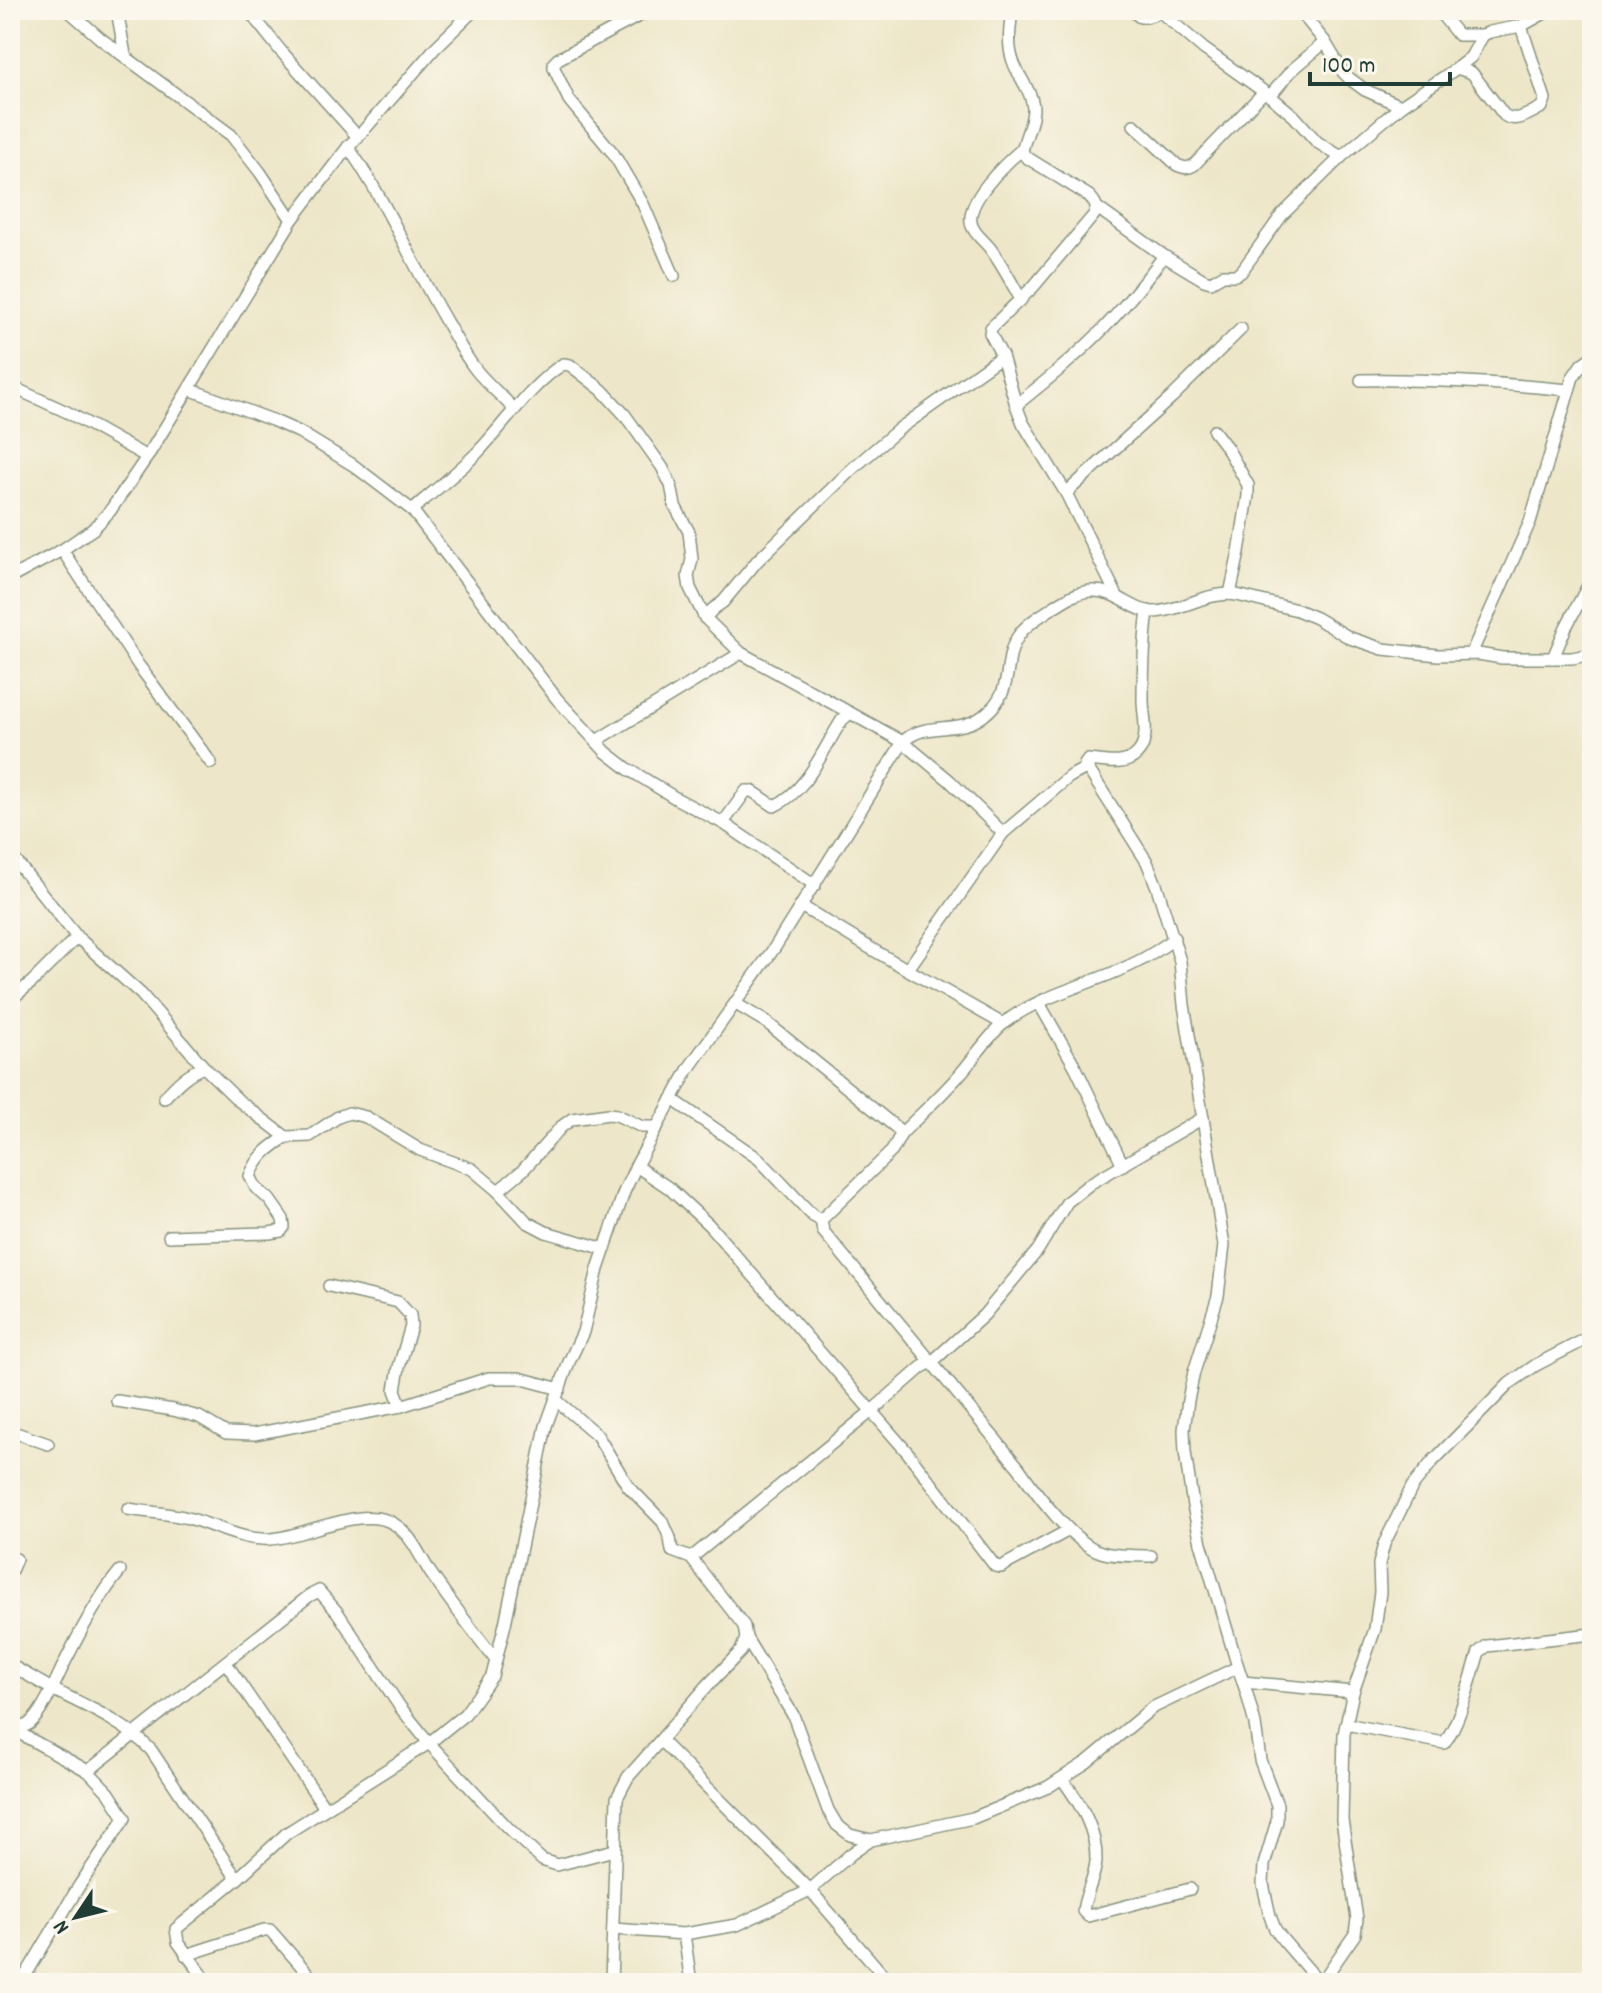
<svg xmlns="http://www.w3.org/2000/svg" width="1602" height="1993" font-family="Dekko,sans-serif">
<rect width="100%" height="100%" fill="#fbf7ec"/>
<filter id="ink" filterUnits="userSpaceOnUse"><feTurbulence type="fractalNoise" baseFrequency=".0125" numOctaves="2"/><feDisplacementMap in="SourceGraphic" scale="16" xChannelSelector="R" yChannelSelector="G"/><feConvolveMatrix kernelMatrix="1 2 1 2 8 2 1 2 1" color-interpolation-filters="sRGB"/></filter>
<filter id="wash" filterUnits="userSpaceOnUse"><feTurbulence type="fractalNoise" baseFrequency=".006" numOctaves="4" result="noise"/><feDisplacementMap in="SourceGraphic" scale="32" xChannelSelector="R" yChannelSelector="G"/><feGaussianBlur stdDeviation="1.8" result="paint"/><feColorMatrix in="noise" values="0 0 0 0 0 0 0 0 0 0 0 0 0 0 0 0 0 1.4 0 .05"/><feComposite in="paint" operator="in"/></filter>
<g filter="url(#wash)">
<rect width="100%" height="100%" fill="#ede6c8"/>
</g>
<g filter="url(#ink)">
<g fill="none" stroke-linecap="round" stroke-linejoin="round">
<g stroke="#86927e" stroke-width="14">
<g id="minor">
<polyline points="68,10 101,39 231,135 260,172 292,220"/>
<polyline points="117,10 125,55"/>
<polyline points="248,10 280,50 358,137"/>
<polyline points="650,10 558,59 554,63 554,68 569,100 613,153 643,204 674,276"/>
<path d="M1012,10C1010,27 1007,45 1013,61C1018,77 1033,92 1033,109C1033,124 1024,138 1022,152L1026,157L1089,196C1096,203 1099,208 1093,216L1034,286L995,324L991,328L990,333L1002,356L1016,405L1023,423L1066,493L1117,596"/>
<polyline points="1131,10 1140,17 1147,17 1160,12 1164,15 1204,49 1270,96 1294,116 1317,142 1341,157"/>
<polyline points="1299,10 1325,42 1343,72 1350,79 1365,90 1401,106"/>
<polyline points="1438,10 1458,35 1483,35"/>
<path d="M1457,68L1472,73L1504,115C1516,124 1530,113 1542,107L1545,99L1521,26"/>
<polyline points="1270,96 1291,71 1325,42"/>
<path d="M1134,125L1177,165C1184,168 1187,169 1194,165L1264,92"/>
<path d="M348,147C387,202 412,264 447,323C456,338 464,355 476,370C487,384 502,396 514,409"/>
<polyline points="1096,207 1164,256 1204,280 1211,282 1223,275 1235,275 1241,272 1282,215 1341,157 1401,106 1457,68 1471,57 1483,35 1490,32 1521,26 1550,10"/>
<path d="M1021,300C1012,283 1003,266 992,251C986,242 976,236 972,226C963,203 1006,163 1021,150"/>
<path d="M1361,380C1430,379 1500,383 1569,390"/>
<polyline points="10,386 67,412 147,457"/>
<polyline points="189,389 272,420 299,432 353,465 412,510 557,699 606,752 628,769 677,799 723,823 815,885"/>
<path d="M1016,405C1046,381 1077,356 1104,328C1126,305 1145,281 1164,256"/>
<polyline points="1214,431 1227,448 1248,485 1248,496 1239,552 1230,594"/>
<polyline points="1066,493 1172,397 1241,329"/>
<path d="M412,510C434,491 457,473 477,453C506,423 528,387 563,364L570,365L602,390L625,415L662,467L671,485L675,506L689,532L692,559L688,576L690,588L705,618L741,653L903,742L949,780L1003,833"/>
<polyline points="62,550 139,666 211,763"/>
<polyline points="10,578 62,550 93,529 110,511 147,457 292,220 348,147 358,137 436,47 474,10"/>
<path d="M1148,611C1144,641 1143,670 1143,700C1143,714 1148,730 1143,744C1142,748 1139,752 1136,755C1124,767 1103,761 1088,760L1085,764L1147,862L1157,887L1180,961L1184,1005L1224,1245L1218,1296L1194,1372L1188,1400L1184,1430L1185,1452L1193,1506L1201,1543L1238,1667L1247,1694L1255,1724L1260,1760L1277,1805V1821L1264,1865L1263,1884L1270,1916L1275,1929L1283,1940L1320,1983"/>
<polyline points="705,618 713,609 723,602 757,561 852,469 899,429 1002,356"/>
<polyline points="1471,654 1530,522 1573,377 1582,364 1592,357"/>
<polyline points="1553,658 1566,627 1592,578"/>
<polyline points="596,741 741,653"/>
<path d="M723,823L746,791H752L774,806C808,791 823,749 842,720L850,713"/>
<polyline points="10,854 77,937 141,994 204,1067 239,1101 286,1137 310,1136 338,1117 349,1113 366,1117 420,1150 472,1169 498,1191 527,1222 546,1232 605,1249"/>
<polyline points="801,906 875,951 1003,1024"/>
<polyline points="908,969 1003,833 1069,777 1086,768"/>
<polyline points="10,1000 32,982 77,937"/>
<polyline points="1039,1003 1076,1068 1123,1165"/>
<path d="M736,1004L766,1022L898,1129L901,1134L892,1151L821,1220L823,1231L1019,1468C1036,1493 1073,1543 1101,1552C1117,1557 1135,1555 1151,1556"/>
<path d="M164,1098C176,1085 187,1073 204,1067"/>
<polyline points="672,1099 759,1159 813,1216 821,1220"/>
<path d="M901,1134C921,1114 942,1095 961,1073C974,1058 990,1034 1005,1022C1057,984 1125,980 1174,938"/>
<polyline points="636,1166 669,1188 709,1225 908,1453 995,1566 1001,1567 1069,1530"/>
<polyline points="498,1191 523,1170 561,1127 572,1119 609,1114 617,1115 642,1127 656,1127"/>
<path d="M169,1236L269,1233L281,1231L284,1227L283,1219L269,1199L256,1188L250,1176C258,1156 269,1148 286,1137"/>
<polyline points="329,1286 398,1302 410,1315 411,1326 399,1367 395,1390 401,1406"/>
<polyline points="556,1400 597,1435 628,1486 663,1522 670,1538 672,1551 691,1558 744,1626 746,1638 741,1651 707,1686 644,1759 628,1777 617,1798 611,1983"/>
<polyline points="117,1401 173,1410 199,1417 226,1433 254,1434 401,1406 489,1378 519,1378 560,1389"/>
<polyline points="10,1431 48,1444"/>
<path d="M128,1509C147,1512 168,1513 188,1518C214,1525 242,1541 270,1539C305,1537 362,1504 394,1524C411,1534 419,1555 430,1572C450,1602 473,1631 495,1659"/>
<polyline points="691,1558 873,1410 922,1367 932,1362 984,1315 1038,1250 1067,1202 1091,1183 1203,1118"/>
<polyline points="10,1573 16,1559"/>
<polyline points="746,1638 793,1715 828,1810 837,1825 850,1835 871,1840"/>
<polyline points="226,1663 325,1808"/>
<path d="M10,1665C25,1673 39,1682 54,1690C88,1707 125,1723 151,1750L237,1879"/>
<polyline points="1243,1682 1353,1692"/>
<path d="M1346,1724L1444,1743C1460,1723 1471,1677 1479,1652L1487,1646L1592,1634"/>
<path d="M11,1727C17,1727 23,1728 29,1724C44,1712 58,1675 67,1658C82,1628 99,1596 120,1571"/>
<polyline points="10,1728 88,1771 109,1793 125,1818 79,1886 21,1983"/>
<polyline points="661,1741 810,1890 890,1983"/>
<polyline points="88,1771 309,1596 319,1591 338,1613 400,1707 429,1743 507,1827 542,1860 557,1865 614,1850"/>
<path d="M1063,1780C1080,1803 1097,1830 1096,1861C1095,1878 1085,1894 1083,1911L1088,1916L1190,1889"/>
<polyline points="613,1929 684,1934 737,1925 810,1890 851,1854 871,1840 973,1818 1048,1787 1087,1762 1152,1708 1238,1667"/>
<polyline points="684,1934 691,1983"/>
<polyline points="186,1955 264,1930 270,1930 316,1983"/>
<path d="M208,1983L178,1942L176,1929L237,1879L287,1833L429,1743L465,1714L492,1676L505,1624L546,1426L569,1362L583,1332L598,1269L624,1192L636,1166L689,1068L775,947L903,742C924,720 959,735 983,716C1018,689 1000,662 1019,635C1027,623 1041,616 1052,608C1064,600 1076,592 1091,591C1116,589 1133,612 1154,612C1182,611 1209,590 1237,595L1297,610L1316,618L1350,638L1383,649L1438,655L1478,654L1502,658H1572L1592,654"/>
<polyline points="1321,1983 1355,1934 1357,1919 1342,1820 1344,1734 1353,1692 1375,1629 1380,1592 1379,1564 1384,1544 1412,1487 1432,1462 1510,1383 1536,1365 1592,1336"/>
</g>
</g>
<use href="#minor" stroke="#fff" stroke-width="11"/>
</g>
</g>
<rect width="1602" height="1993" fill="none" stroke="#fbf7ec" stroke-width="40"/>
<g transform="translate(76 1917) rotate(235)" stroke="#fbf7ec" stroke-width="6" paint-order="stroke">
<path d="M0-6L14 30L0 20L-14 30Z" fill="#1f3d34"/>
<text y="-12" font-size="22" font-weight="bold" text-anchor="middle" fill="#1f3d34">N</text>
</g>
<path d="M1310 72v12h140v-12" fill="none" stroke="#1f3d34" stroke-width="4"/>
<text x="1322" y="72" font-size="24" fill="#1f3d34" stroke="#fbf7ec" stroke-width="6" paint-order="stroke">100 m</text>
</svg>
